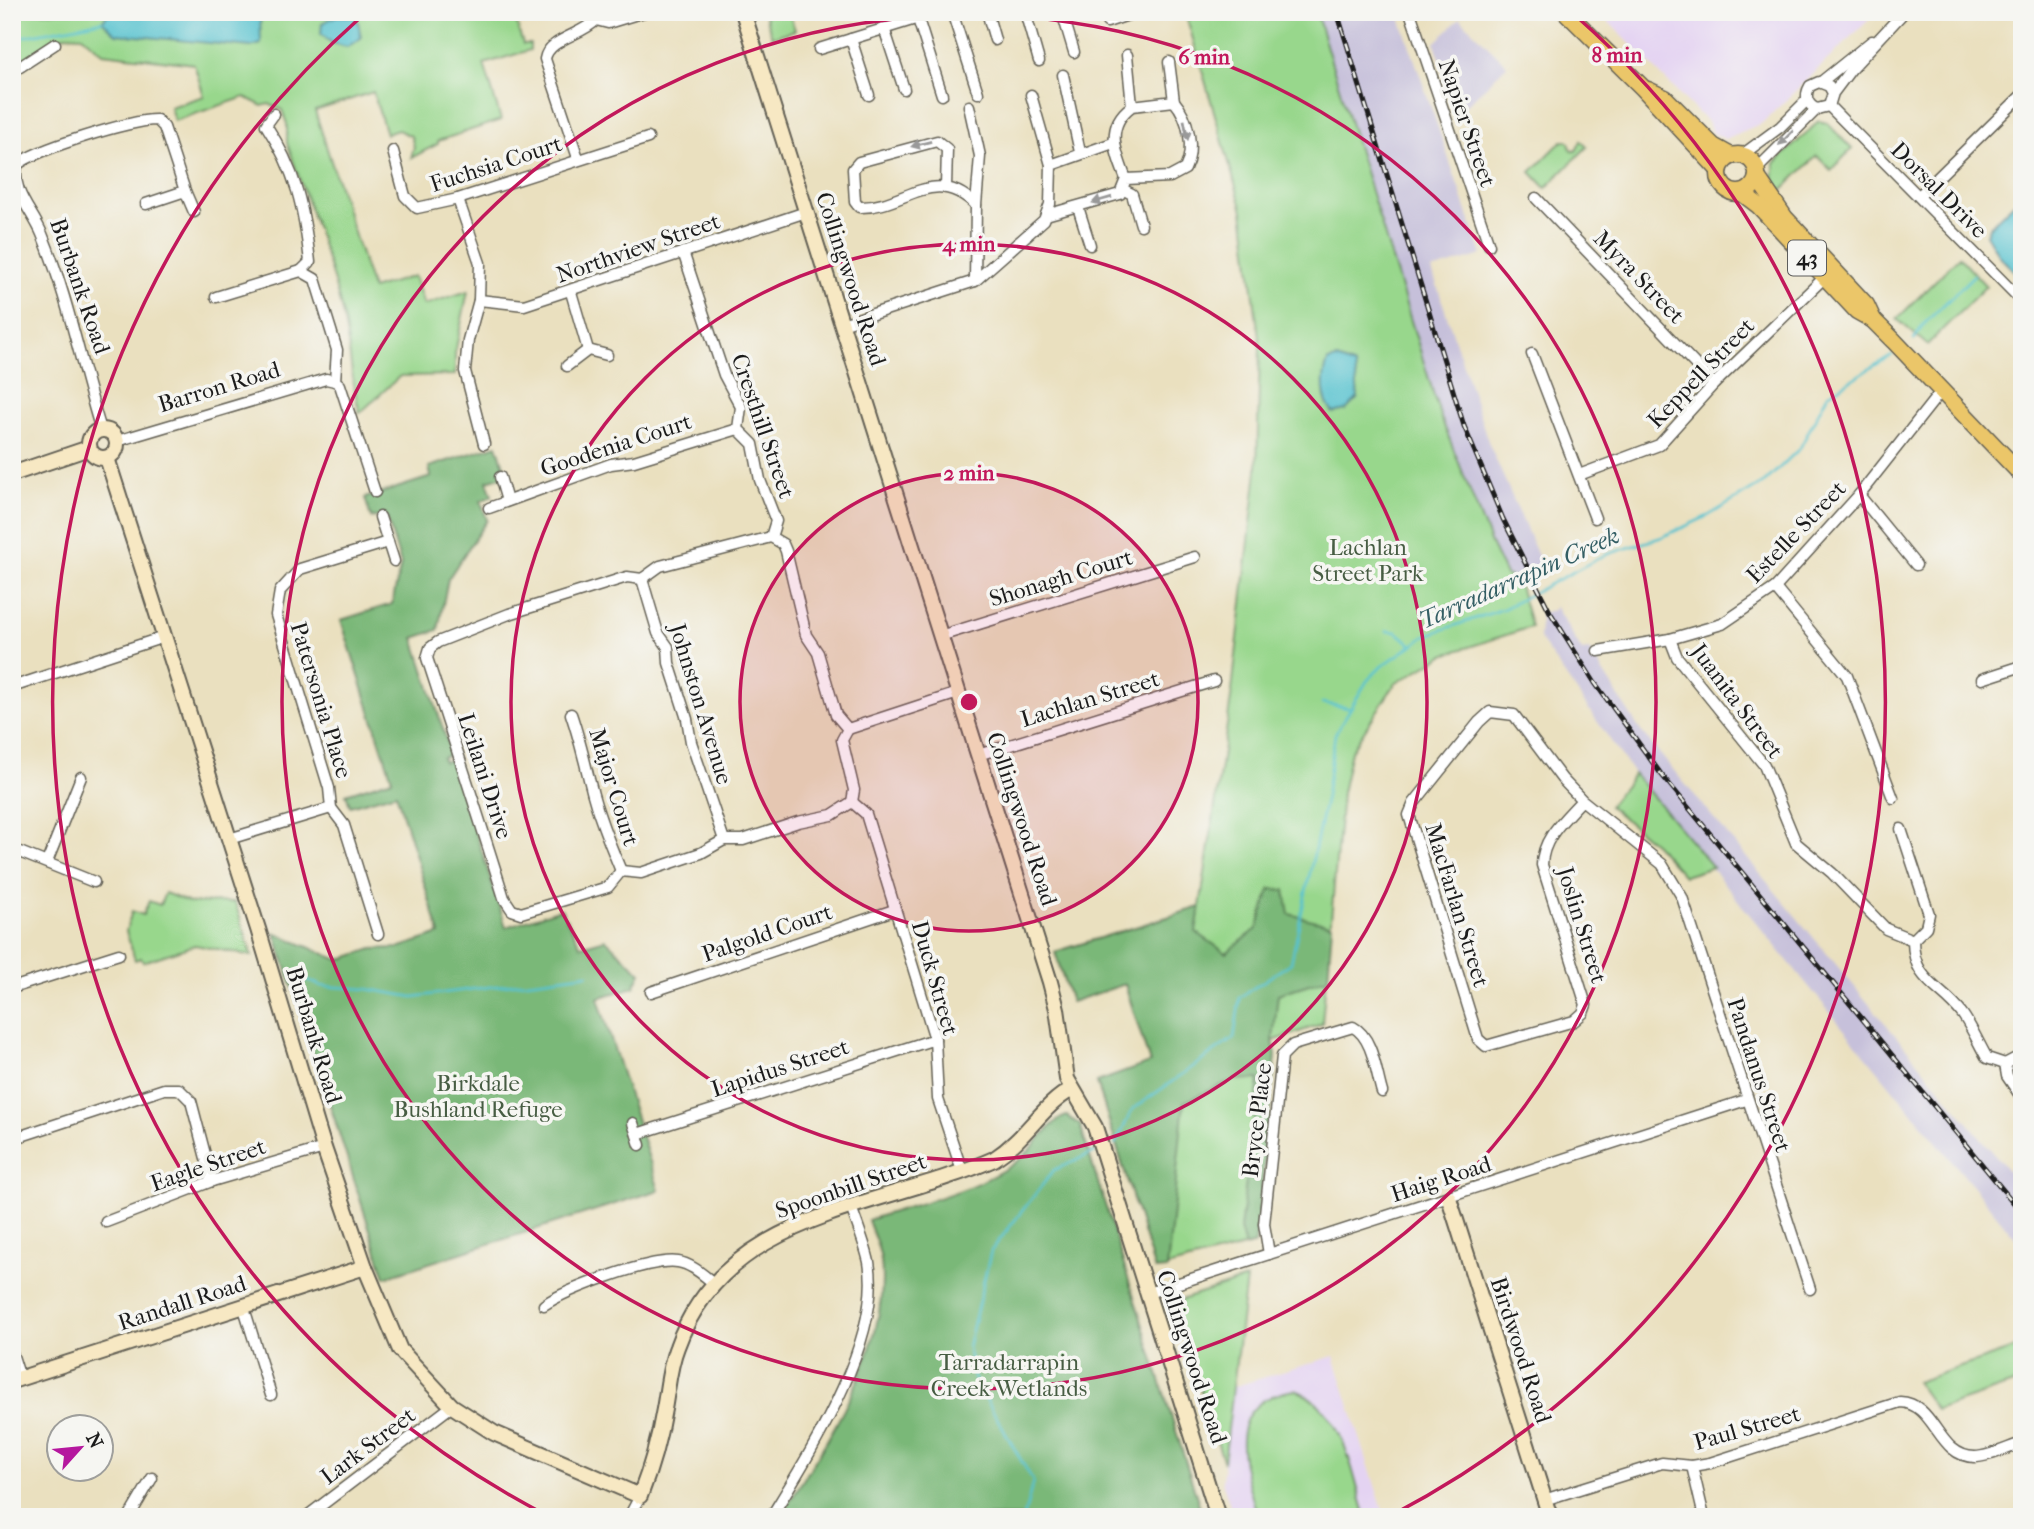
<svg xmlns="http://www.w3.org/2000/svg" width="2034" height="1529" font-family="'IM FELL French Canon',serif">
<rect width="100%" height="100%" fill="#f6f6f2"/>
<filter id="ink" filterUnits="userSpaceOnUse"><feTurbulence type="fractalNoise" baseFrequency=".0143" numOctaves="2"/><feDisplacementMap in="SourceGraphic" scale="14" xChannelSelector="R" yChannelSelector="G"/><feConvolveMatrix kernelMatrix="1 2 1 2 8 2 1 2 1" color-interpolation-filters="sRGB"/></filter>
<filter id="wash" filterUnits="userSpaceOnUse"><feTurbulence type="fractalNoise" baseFrequency=".00686" numOctaves="4" result="noise"/><feDisplacementMap in="SourceGraphic" scale="28" xChannelSelector="R" yChannelSelector="G"/><feGaussianBlur stdDeviation="1.57" result="paint"/><feColorMatrix in="noise" values="0 0 0 0 0 0 0 0 0 0 0 0 0 0 0 0 0 1.4 0 .05"/><feComposite in="paint" operator="in"/></filter>
<g filter="url(#wash)">
<rect width="100%" height="100%" fill="#eae0bf"/>
<g fill="#e4d3f2">
<polygon points="1599,12 1877,12 1762,123 1725,139 1712,132 1709,124"/>
<polygon points="1334,1356 1385,1517 1234,1517 1222,1481 1233,1387"/>
</g>
<g fill="#c6c0da">
<polygon points="1316,12 1398,12 1482,255 1432,270 1489,444 1543,567 1527,575 1530,580 1506,575 1491,544 1440,415"/>
<polygon points="1460,18 1507,65 1466,106 1450,90 1435,43"/>
<polygon points="1555,606 1582,651 1589,650 1640,730 2022,1187 2022,1246 1634,774 1539,638 1541,613 1553,610"/>
</g>
<g fill="#98d78c" stroke="#5a7a54" stroke-width="2">
<path d="M12,12H513L523,44H530V50L484,64L501,120L438,141V144L411,158L414,147L411,136L398,130L386,134L373,92L315,111L372,289L414,276L424,305L468,291L455,353V375L400,376L360,413C350,378 351,347 342,312C328,255 306,199 287,143V124L282,110L269,104L262,106L245,97L174,121L170,107L204,96L194,64L103,53L82,36L65,35L12,69Z"/>
<polygon points="764,12 789,12 795,30 772,37"/>
<polygon points="1185,12 1316,12 1440,415 1491,544 1506,575 1517,579 1531,627 1444,655 1395,684 1351,751 1342,793 1322,1024 1273,1041 1276,1055 1255,1244 1155,1270 1097,1082 1150,1063 1125,984 1071,1002 1055,952 1200,907 1232,691 1257,470 1260,345 1243,211"/>
<polygon points="1819,121 1827,123 1852,149 1831,170 1817,156 1780,192 1773,177 1775,163"/>
<polygon points="1562,141 1569,141 1571,150 1576,151 1581,141 1587,147 1546,188 1531,172"/>
<polygon points="1959,257 1986,286 1927,345 1897,319"/>
<polygon points="1634,774 1713,867 1684,876 1655,844 1609,806"/>
<polygon points="165,893 190,903 235,902 252,956 195,945 143,962 141,958 135,960 126,931 132,911 143,915 149,901 160,905"/>
<polygon points="1246,1279 1224,1463 1172,1303"/>
<polygon points="2022,1346 2022,1381 1936,1410 1916,1382"/>
<path d="M1296,1390C1345,1410 1351,1471 1366,1517H1258C1242,1464 1219,1400 1296,1390Z"/>
</g>
<g fill="#7ab878" stroke="#4b6a4a" stroke-width="2">
<polygon points="497,445 507,475 487,481 492,496 481,501 487,520 448,579 438,630 414,638 451,754 442,758 444,762 452,759 506,927 561,909 581,946 605,939 641,973 634,987 598,998 659,1190 385,1277 275,933 339,960 372,949 398,948 440,934 396,793 350,806 346,794 392,779 341,620 392,604 401,564 386,515 371,518 365,498 431,477 429,467"/>
<polygon points="1270,889 1285,890 1289,914 1332,925 1328,978 1278,994 1273,1040 1276,1055 1255,1244 1245,1247 1240,1229 1259,1079 1233,1080 1184,1102 1167,1269 1155,1270 1097,1082 1150,1063 1125,984 1071,1002 1055,952 1200,907 1196,932 1226,953 1257,929"/>
<path d="M1067,1116L1080,1125L1203,1517H780C825,1444 891,1350 881,1261C880,1248 872,1233 868,1220C917,1203 978,1191 1020,1159C1035,1148 1050,1120 1067,1116Z"/>
</g>
<g fill="#56c2cf" stroke="#396f76" stroke-width="2">
<polygon points="110,12 260,12 261,44 251,47 116,34 102,21"/>
<polygon points="336,16 352,16 358,21 361,38 347,47 332,43 321,34 322,23"/>
<polygon points="2022,195 2022,275 2018,275 1999,256 1986,234 1989,227"/>
<path d="M1337,359L1355,366L1358,398L1346,410L1333,413C1321,399 1322,378 1328,361Z"/>
</g>
<g fill="none" stroke-linecap="round" stroke-linejoin="round">
<g stroke="#56c2cf" stroke-width="2.5">
<polyline points="12,39 102,21"/>
<polyline points="1914,340 1923,325 1974,275"/>
<polyline points="1387,631 1397,632 1411,644"/>
<polyline points="1322,703 1348,708"/>
<polyline points="291,973 321,986 367,989 413,997 588,974"/>
<polyline points="1115,1144 1133,1109 1234,1038 1240,997 1291,963 1326,796 1335,734 1367,681 1382,666 1427,635 1503,609 1605,555 1662,537 1708,516 1765,482 1800,448 1828,394 1892,355"/>
<polyline points="1024,1517 1033,1481 974,1378 968,1347 991,1251 1054,1170 1095,1152"/>
</g>
</g>
</g>
<g filter="url(#ink)">
<g fill="none" stroke-linecap="round" stroke-linejoin="round">
<g stroke="#646155" stroke-width="13">
<g id="street">
<polyline points="952,12 978,93"/>
<polyline points="987,12 995,40"/>
<polyline points="1025,12 1039,61"/>
<polyline points="1062,12 1074,52"/>
<polyline points="1104,12 1107,22 1137,12"/>
<polyline points="1410,12 1489,245"/>
<polyline points="918,19 942,95"/>
<polyline points="884,28 904,89"/>
<polyline points="851,39 869,95"/>
<polyline points="819,49 938,12"/>
<polyline points="1127,55 1132,106"/>
<polyline points="1169,62 1174,101"/>
<polyline points="12,72 55,44"/>
<polyline points="1063,75 1080,152"/>
<polyline points="1821,82 1872,41"/>
<path d="M1833,93L1829,86L1819,82L1810,86C1804,96 1807,105 1817,109L1829,106L1833,93L1851,69L1904,12"/>
<polyline points="1031,95 1051,165"/>
<polyline points="969,106 980,156 976,205 975,281"/>
<polyline points="1829,106 2022,301"/>
<path d="M274,114L266,125C296,171 304,208 310,262L301,271"/>
<polyline points="393,151 405,196 417,208 458,199 648,138"/>
<polyline points="1742,155 1780,127 1807,100"/>
<path d="M578,158L545,59C548,39 582,35 596,20L608,23L644,12"/>
<path d="M12,161L17,165C11,192 32,210 42,234C68,297 81,366 101,430"/>
<path d="M17,165C33,150 134,119 157,120L164,127L185,191"/>
<polyline points="1757,169 1817,109"/>
<path d="M946,187L947,149L937,141L859,162L853,169L855,202L859,207C904,209 933,163 976,205"/>
<polyline points="1124,190 1132,194 1141,225"/>
<polyline points="1919,196 2022,95"/>
<polyline points="1536,198 1714,384"/>
<polyline points="458,199 480,263 479,300 468,340 465,371 484,444"/>
<polyline points="146,204 185,191 194,212"/>
<polyline points="1078,207 1090,245"/>
<path d="M1046,215L1120,194L1126,179C1116,153 1104,126 1132,106L1174,101C1189,118 1195,149 1185,169L1170,177L1126,179"/>
<polyline points="683,252 724,375 741,407 738,429 753,444 760,480 776,521 771,537 783,544 786,551 806,635 818,653 836,715 848,729 842,740 854,790 852,802"/>
<polyline points="571,292 588,350"/>
<polyline points="216,297 301,271 315,279 337,350 335,381"/>
<polyline points="479,300 524,305 806,212"/>
<polyline points="842,324 975,281 1044,220 1050,204 1051,165 1113,143"/>
<polyline points="1532,354 1595,518"/>
<polyline points="567,366 588,350 607,355"/>
<polyline points="335,381 340,385 375,492"/>
<polyline points="117,441 326,379 335,381"/>
<polyline points="1579,475 1659,445 1714,384 1827,275"/>
<polyline points="500,477 507,501"/>
<polyline points="1859,495 1916,565"/>
<polyline points="489,508 611,464 634,461 738,429"/>
<polyline points="380,517 394,561"/>
<path d="M771,537L660,566L642,579L627,577L509,614L438,642L430,648L427,658C453,738 479,817 504,898L512,910L521,913L608,887L621,871L641,873L701,853L724,840H743L798,822L832,815L852,802"/>
<polyline points="642,579 658,633 668,647 669,663 687,719 691,742 724,840"/>
<polyline points="1775,588 1847,676 1893,798"/>
<polyline points="940,636 1195,557"/>
<path d="M1670,639L1677,657L1764,765L1796,843L1832,873L1886,929L1913,940C1913,983 1942,986 1963,1015C1972,1028 1979,1044 1987,1058L2005,1064L2022,1055"/>
<polyline points="1598,651 1670,639 1722,624 1775,588 1859,495 1942,390"/>
<polyline points="1982,679 2022,666"/>
<polyline points="12,687 164,637"/>
<path d="M571,714C579,737 584,759 590,783C597,813 609,842 621,871"/>
<polyline points="848,729 958,693"/>
<polyline points="978,755 1214,681"/>
<polyline points="2021,797 2022,797"/>
<path d="M1582,800C1565,819 1542,838 1542,865L1586,1005L1583,1013L1574,1021L1486,1046L1478,1039L1409,815L1414,803L1479,722L1490,712L1514,715L1562,779L1582,800L1662,864L1682,897L1810,1289"/>
<polyline points="852,802 866,814 935,1039 938,1099 962,1171"/>
<polyline points="1901,829 1929,914 1926,927 1913,940"/>
<polyline points="229,839 331,808"/>
<polyline points="12,849 94,882"/>
<polyline points="47,862 81,777"/>
<polyline points="378,934 344,825 331,808 329,788 276,615 280,591 300,569 388,542"/>
<polyline points="12,988 119,954"/>
<polyline points="651,992 894,910"/>
<polyline points="2005,1064 2007,1076 2022,1098"/>
<polyline points="633,1123 640,1145"/>
<polyline points="637,1134 935,1039"/>
<polyline points="12,1139 164,1089 179,1089 191,1101 212,1181"/>
<polyline points="106,1222 212,1181 324,1148"/>
<path d="M1269,1254L1264,1224L1282,1056L1293,1045L1353,1027C1373,1037 1376,1073 1382,1092"/>
<polyline points="1148,1293 1746,1100"/>
<path d="M544,1305C567,1289 651,1258 678,1262C692,1264 704,1276 715,1284"/>
<polyline points="244,1308 271,1395"/>
<polyline points="12,1353 20,1378"/>
<polyline points="1692,1466 1704,1517"/>
<path d="M1544,1500L1662,1463L1692,1466L1710,1463L1900,1402C1936,1403 1937,1457 1975,1457C1989,1457 2007,1448 2022,1443"/>
<polyline points="129,1517 152,1478"/>
<polyline points="306,1517 452,1406"/>
<polyline points="629,1517 640,1496"/>
<path d="M771,1517C810,1453 883,1339 869,1262C865,1244 857,1224 851,1207"/>
</g>
</g>
<g stroke="#646155" stroke-width="18">
<g id="secondary">
<polyline points="743,12 1050,982 1057,1009 1067,1079 1095,1127 1218,1517"/>
<circle cx="103" cy="444" r="14"/>
<path d="M107,458L258,929L324,1148L365,1267L400,1350L452,1406L494,1433L640,1496C651,1468 659,1439 664,1409C668,1388 669,1367 677,1347C725,1211 881,1209 994,1159C1027,1138 1041,1106 1072,1089"/>
<polyline points="12,474 89,448"/>
<polyline points="1449,1198 1550,1517"/>
<polyline points="12,1381 365,1267"/>
</g>
</g>
<g stroke="#646155" stroke-width="19">
<g id="primary">
<polyline points="1566,12 1643,88 1719,170"/>
<polyline points="1648,90 1665,98 1713,146 1731,156"/>
<circle cx="1738" cy="174" r="19"/>
<polyline points="1757,177 1785,218 1866,305 1873,320"/>
<polyline points="1742,193 1759,206 1857,311 1873,320 1894,341 2022,475"/>
</g>
</g>
<use href="#street" stroke="#fff" stroke-width="10"/>
<use href="#secondary" stroke="#f7e8c3" stroke-width="14"/>
<use href="#primary" stroke="#ebc669" stroke-width="16"/>
<g stroke="#1c1c1c" stroke-width="5">
<polyline id="rail" points="1337,12 1464,426 1503,519 1550,612 1595,683 1661,774 2022,1213"/>
</g>
<use href="#rail" stroke="#f6f6f2" stroke-width="2.5" stroke-dasharray="8" stroke-linecap="butt"/>
</g>
<defs><path id="oneway-solid" d="M-6-.8H1V-3.2L6.5 0L1 3.2V.8H-6Z" transform="scale(1.75)"/></defs>
<g fill="#999">
<use href="#oneway-solid" transform="translate(1186 130) rotate(79)"/>
<use href="#oneway-solid" transform="translate(1786 138) rotate(135)"/>
<use href="#oneway-solid" transform="translate(921 144) rotate(165)"/>
<use href="#oneway-solid" transform="translate(1102 200) rotate(164)"/>
</g>
</g>
<circle cx="969" cy="702" r="229" fill="#c2185b" fill-opacity=".12"/>
<g fill="none" stroke="#c2185b" stroke-width="3.5">
<circle cx="969" cy="702" r="229"/>
<circle cx="969" cy="702" r="458"/>
<circle cx="969" cy="702" r="687"/>
<path d="M546 1515A916 916 0 0 1 362 16M1576 16A916 916 0 0 1 1392 1515"/>
</g>
<g text-anchor="middle" dominant-baseline="central" stroke-width="7" stroke-linejoin="round" paint-order="stroke">
<rect fill="#f6f6f2" stroke="#5d5d5c" stroke-width="2" x="1788" y="240.5" width="38" height="35" rx="5"/>
<g font-size="21" font-weight="bold" fill="#1c1c1c">
<text x="1807" y="258">43</text>
</g>
<g font-size="23" fill="#1c1c1c" stroke="#f6f6f2">
<text transform="translate(1467 123) rotate(71)">Napier Street</text>
<text transform="translate(496 164) rotate(-18)">Fuchsia Court</text>
<text transform="translate(1939 190) rotate(45)">Dorsal Drive</text>
<text transform="translate(638 248) rotate(-19)">Northview Street</text>
<text transform="translate(1639 277) rotate(46)">Myra Street</text>
<text transform="translate(851 279) rotate(72)">Collingwood Road</text>
<text transform="translate(80 286) rotate(71)">Burbank Road</text>
<text transform="translate(1701 373) rotate(-46)">Keppell Street</text>
<text transform="translate(219 387) rotate(-17)">Barron Road</text>
<text transform="translate(763 426) rotate(71)">Cresthill Street</text>
<text transform="translate(616 445) rotate(-18)">Goodenia Court</text>
<text transform="translate(1796 532) rotate(-46)">Estelle Street</text>
<text transform="translate(1061 578) rotate(-17)">Shonagh Court</text>
<text transform="translate(1090 699) rotate(-17)">Lachlan Street</text>
<text transform="translate(321 700) rotate(73)">Patersonia Place</text>
<text transform="translate(1737 701) rotate(53)">Juanita Street</text>
<text transform="translate(701 704) rotate(73)">Johnston Avenue</text>
<text transform="translate(485 776) rotate(72)">Leilani Drive</text>
<text transform="translate(614 787) rotate(73)">Major Court</text>
<text transform="translate(1022 819) rotate(72)">Collingwood Road</text>
<text transform="translate(1457 905) rotate(73)">MacFarlan Street</text>
<text transform="translate(1582 925) rotate(73)">Joslin Street</text>
<text transform="translate(767 933) rotate(-19)">Palgold Court</text>
<text transform="translate(935 978) rotate(74)">Duck Street</text>
<text transform="translate(314 1035) rotate(73)">Burbank Road</text>
<text transform="translate(780 1068) rotate(-18)">Lapidus Street</text>
<text transform="translate(1759 1075) rotate(72)">Pandanus Street</text>
<text transform="translate(1257 1120) rotate(-83)">Bryce Place</text>
<text transform="translate(208 1165) rotate(-19)">Eagle Street</text>
<text transform="translate(1441 1179) rotate(-18)">Haig Road</text>
<text transform="translate(851 1186) rotate(-19)">Spoonbill Street</text>
<text transform="translate(182 1303) rotate(-18)">Randall Road</text>
<text transform="translate(1521 1350) rotate(72)">Birdwood Road</text>
<text transform="translate(1192 1357) rotate(72)">Collingwood Road</text>
<text transform="translate(1747 1428) rotate(-16)">Paul Street</text>
<text transform="translate(368 1446) rotate(-37)">Lark Street</text>
</g>
<g font-size="23" fill="#475d43" stroke="#f6f6f2">
<text x="1368" y="547">Lachlan<tspan x="1368" dy="26">Street Park</tspan></text>
<text x="478" y="1083">Birkdale<tspan x="478" dy="26">Bushland Refuge</tspan></text>
<text x="1009" y="1362">Tarradarrapin<tspan x="1009" dy="26">Creek Wetlands</tspan></text>
</g>
<g font-size="24" font-style="italic" fill="#335e64" stroke="#f6f6f2">
<text transform="translate(1519 578) rotate(-24)">Tarradarrapin Creek</text>
</g>
</g>
<circle cx="969" cy="702" r="10" fill="#c2185b" stroke="#f6f6f2" stroke-width="3.5"/>
<g font-size="21" text-anchor="middle" font-weight="bold" fill="#c2185b" stroke="#f6f6f2" stroke-width="7" stroke-linejoin="round" paint-order="stroke">
<text x="1617" y="62">8 min</text>
<text x="1204" y="64">6 min</text>
<text x="969" y="251">4 min</text>
<text x="969" y="480">2 min</text>
</g>
<rect width="2034" height="1529" fill="none" stroke="#f6f6f2" stroke-width="42"/>
<g transform="translate(80 1448) rotate(63)"><circle r="33" fill="#f6f6f2" stroke="#9f9f9c" stroke-width="2"/>
<path d="M0-5L12 26L0 18L-12 26Z" fill="#b5179e"/>
<text y="-10" font-size="19" font-weight="bold" text-anchor="middle" fill="#1c1c1c">N</text>
</g>
</svg>
